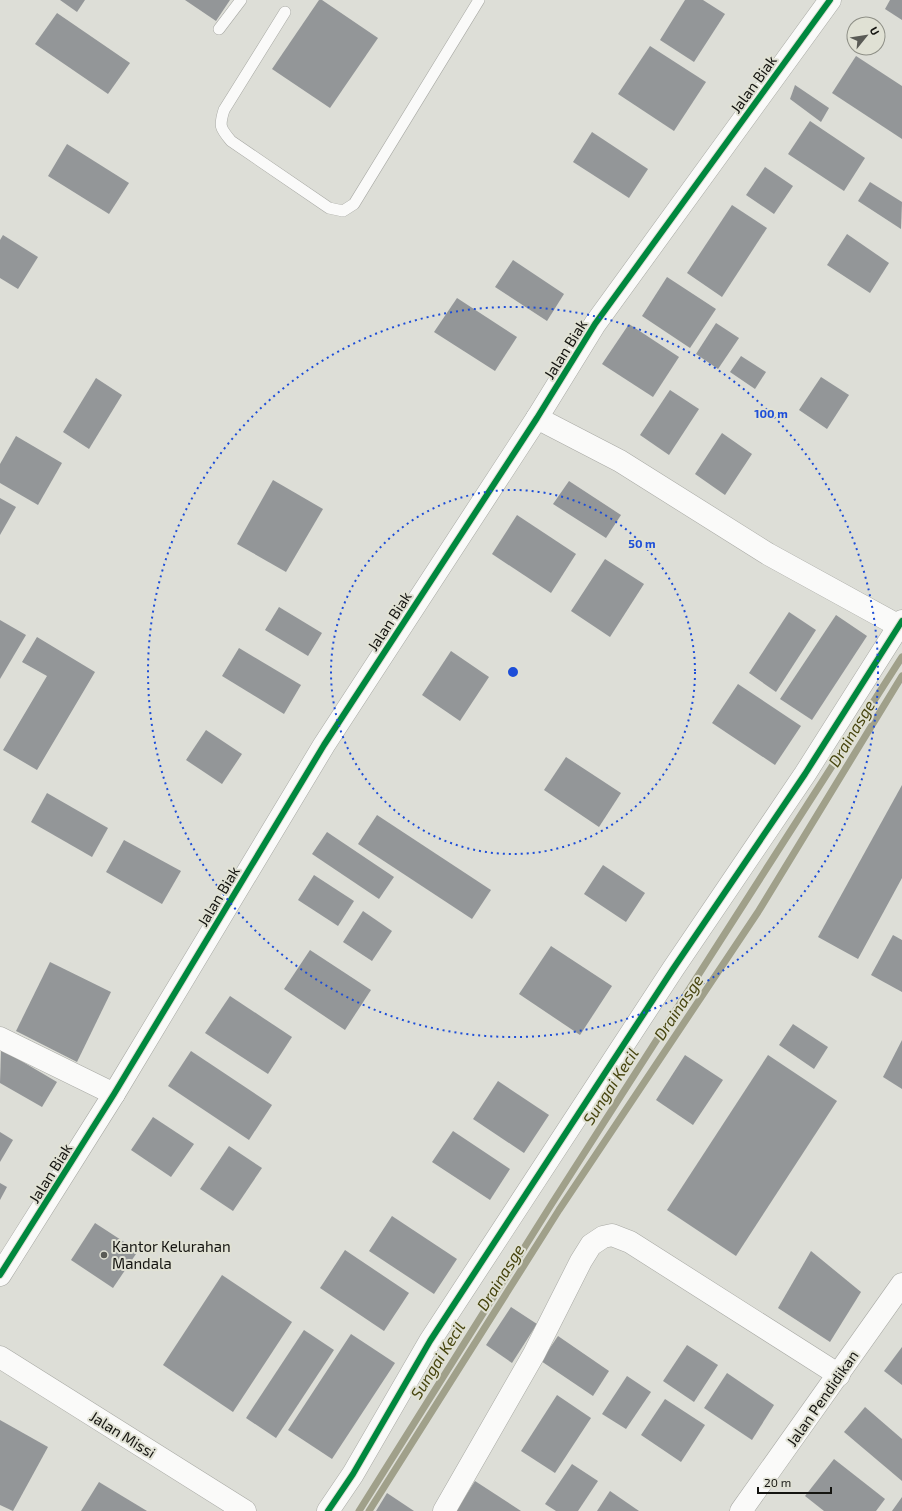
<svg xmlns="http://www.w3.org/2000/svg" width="902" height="1511" font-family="'Exo 2',sans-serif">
<rect width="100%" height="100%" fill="#ddded7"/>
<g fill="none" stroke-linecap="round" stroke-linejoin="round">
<g stroke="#a0a08a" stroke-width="7">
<polyline points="359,1511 551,1205 902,657"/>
<polyline points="369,1511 559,1210 758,912 902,676"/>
</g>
</g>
<g fill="#939698">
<polygon points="60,0 85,0 77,12"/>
<polygon points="185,0 230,0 216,21"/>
<polygon points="319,0 322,0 378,38 330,108 272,69"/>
<polygon points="685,0 703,0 725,14 694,62 660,40"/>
<polygon points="890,0 902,0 902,20 885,9"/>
<polygon points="57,13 130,63 108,94 35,44"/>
<polygon points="650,46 706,82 674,131 618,94"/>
<polygon points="856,56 902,86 902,139 832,93"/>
<polygon points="795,85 829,108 821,122 790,99"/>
<polygon points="810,121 865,158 844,191 788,154"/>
<polygon points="592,132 648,169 629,198 573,162"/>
<polygon points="67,144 129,183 109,214 48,176"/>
<polygon points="765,167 793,186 774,214 746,195"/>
<polygon points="870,182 902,202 901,229 858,201"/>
<polygon points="732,205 767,228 722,297 687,273"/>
<polygon points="847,234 889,263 870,293 827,265"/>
<polygon points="3,235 38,257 18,289 0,278 0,240"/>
<polygon points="513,260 564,294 547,321 495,287"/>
<polygon points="667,277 716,309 690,348 642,316"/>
<polygon points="457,298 517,337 495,371 434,332"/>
<polygon points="716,323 739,338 718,369 696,354"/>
<polygon points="629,324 679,357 653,397 602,364"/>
<polygon points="741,356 766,372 755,389 730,372"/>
<polygon points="821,377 849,395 827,429 799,410"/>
<polygon points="96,378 122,395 89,449 63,432"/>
<polygon points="670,390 699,409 669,455 640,435"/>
<polygon points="722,433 752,454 725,495 695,474"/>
<polygon points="16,436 62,463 38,505 0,483 0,464"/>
<polygon points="273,480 323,509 286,572 237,544"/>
<polygon points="569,481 621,515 606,538 553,504"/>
<polygon points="0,498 16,507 0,535"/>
<polygon points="517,515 576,554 551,593 492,554"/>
<polygon points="605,559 644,584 610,637 571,611"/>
<polygon points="279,607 322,633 308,656 265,630"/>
<polygon points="789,612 816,630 776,692 749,673"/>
<polygon points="836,615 867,636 812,720 780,699"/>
<polygon points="0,620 26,635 0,679"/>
<polygon points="37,637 95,672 37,770 3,750 47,676 22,662"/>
<polygon points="239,648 301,685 284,714 222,676"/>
<polygon points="451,651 489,677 460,721 422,695"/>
<polygon points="738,684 801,726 775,765 712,723"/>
<polygon points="206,730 242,754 222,784 186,760"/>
<polygon points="566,757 621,793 599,827 544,790"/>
<polygon points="902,785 902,878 858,959 818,937"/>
<polygon points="47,793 108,828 92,857 31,822"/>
<polygon points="377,815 491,890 472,919 358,844"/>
<polygon points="327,832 394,877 379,899 312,854"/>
<polygon points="124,840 181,871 162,904 106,872"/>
<polygon points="603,865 645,893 626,922 584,894"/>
<polygon points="314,875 354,901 338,926 298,900"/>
<polygon points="363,911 392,931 372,961 343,942"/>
<polygon points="893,935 902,940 902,992 871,975"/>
<polygon points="551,946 612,986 580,1035 519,994"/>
<polygon points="310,950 371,990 345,1030 284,989"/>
<polygon points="50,962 111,992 77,1062 16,1031"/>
<polygon points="230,996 292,1037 268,1074 205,1033"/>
<polygon points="793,1024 828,1047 814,1069 779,1045"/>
<polygon points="902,1040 902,1089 883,1077"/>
<polygon points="1,1049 57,1082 42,1107 0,1083"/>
<polygon points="191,1051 272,1105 249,1140 168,1086"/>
<polygon points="685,1055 723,1080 693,1125 656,1100"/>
<polygon points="768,1055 837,1101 736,1256 667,1210"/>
<polygon points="498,1081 549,1115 524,1153 473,1119"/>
<polygon points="153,1117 194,1144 171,1177 131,1150"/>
<polygon points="453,1131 510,1169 490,1200 432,1162"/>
<polygon points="0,1132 13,1140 0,1162"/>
<polygon points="229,1146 262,1168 233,1211 200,1189"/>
<polygon points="0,1183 7,1187 0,1200"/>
<polygon points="392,1216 457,1259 434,1294 369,1251"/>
<polygon points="95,1223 138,1251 113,1288 71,1260"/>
<polygon points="345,1250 409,1293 384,1331 320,1288"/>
<polygon points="811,1251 861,1292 830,1342 778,1308"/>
<polygon points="222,1275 292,1322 233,1412 163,1365"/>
<polygon points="511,1307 537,1324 512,1363 486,1345"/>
<polygon points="304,1330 334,1350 276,1438 246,1418"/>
<polygon points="351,1334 395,1363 332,1459 288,1430"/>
<polygon points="558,1336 609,1371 593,1396 541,1361"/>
<polygon points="687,1345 718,1365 694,1402 663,1381"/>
<polygon points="902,1347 902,1385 884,1371"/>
<polygon points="727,1373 774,1405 752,1440 704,1408"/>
<polygon points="627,1376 651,1392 626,1429 602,1414"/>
<polygon points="557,1395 591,1418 555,1473 521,1451"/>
<polygon points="665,1399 705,1425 681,1462 641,1435"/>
<polygon points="865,1407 902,1439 902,1481 844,1432"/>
<polygon points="0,1420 48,1447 13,1511 0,1505"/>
<polygon points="834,1459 885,1499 876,1511 824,1511 805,1496"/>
<polygon points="572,1464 598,1481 578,1511 556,1511 545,1504"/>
<polygon points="475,1481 521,1511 456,1511"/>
<polygon points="99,1482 147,1511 81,1511"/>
<polygon points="610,1491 639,1511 597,1511"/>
<polygon points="387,1493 414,1511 376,1511"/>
<polygon points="902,1497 902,1511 892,1511"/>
</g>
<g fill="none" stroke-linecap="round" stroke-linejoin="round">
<g stroke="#a8a9a4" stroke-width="12">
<g id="service">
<path d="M285,12L224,110C219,126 220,128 231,141L329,208L343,211L354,204L479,0"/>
<polyline points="219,29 241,0"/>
</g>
</g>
<g stroke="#a8a9a4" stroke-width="23">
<g id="minor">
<polyline points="537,418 620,461 768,554 899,626"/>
<polyline points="0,1038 114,1094"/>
<polyline points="0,1275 114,1094 324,745 537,418 595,324 830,0"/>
<polyline points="0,1357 245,1511"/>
<polyline points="328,1511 353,1474 430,1341 673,969 805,774 902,621"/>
<polyline points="444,1511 534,1354 581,1261 591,1245 603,1237 612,1235 630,1242 839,1375"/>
<polyline points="741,1511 902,1284"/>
</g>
</g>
<use href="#service" stroke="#fafaf9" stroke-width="11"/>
<use href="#minor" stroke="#fafaf9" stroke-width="22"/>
<g stroke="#e0e1d4" stroke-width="8">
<g id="cycleway">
<polyline points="0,1275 114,1094 324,745 537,418 595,324 830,0"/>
<polyline points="328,1511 353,1474 430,1341 673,969 805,774 902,621"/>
</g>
</g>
<use href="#cycleway" stroke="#00873e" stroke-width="6"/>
</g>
<g fill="none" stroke="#1d4ed8" stroke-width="2" stroke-dasharray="2 4">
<circle cx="513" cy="672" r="182"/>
<circle cx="513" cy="672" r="365"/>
</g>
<circle fill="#5a5b56" stroke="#e0e1d4" stroke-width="1.5" cx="104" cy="1255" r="4"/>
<g text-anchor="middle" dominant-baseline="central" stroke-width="4" stroke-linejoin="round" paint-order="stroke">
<g font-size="15" fill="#141410" stroke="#e0e1d4">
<text transform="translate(753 84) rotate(-54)">Jalan Biak</text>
<text transform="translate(565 349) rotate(-58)">Jalan Biak</text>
<text transform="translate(389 621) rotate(-57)">Jalan Biak</text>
<text transform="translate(218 896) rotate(-59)">Jalan Biak</text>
<text transform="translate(50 1173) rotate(-58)">Jalan Biak</text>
<text transform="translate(822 1398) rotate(-55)">Jalan Pendidikan</text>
<text transform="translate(123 1434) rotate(32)">Jalan Missi</text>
</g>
<g font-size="15" fill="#141410" stroke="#e0e1d4" text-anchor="start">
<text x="112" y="1246">Kantor Kelurahan<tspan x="112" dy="17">Mandala</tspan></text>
</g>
<g font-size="16" font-style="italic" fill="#47450f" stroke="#e0e1d4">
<text transform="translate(851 733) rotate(-59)">Drainasge</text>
<text transform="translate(678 1007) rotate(-56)">Drainasge</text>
<text transform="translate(610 1086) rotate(-57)">Sungai Kecil</text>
<text transform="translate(500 1277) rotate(-58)">Drainasge</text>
<text transform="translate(437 1360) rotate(-58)">Sungai Kecil</text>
</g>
</g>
<circle cx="513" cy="672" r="6" fill="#1d4ed8" stroke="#e0e1d4" stroke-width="2"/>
<g font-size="12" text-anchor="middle" font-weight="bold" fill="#1d4ed8" stroke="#e0e1d4" stroke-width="4" stroke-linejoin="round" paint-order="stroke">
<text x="771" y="418">100 m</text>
<text x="642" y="548">50 m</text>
</g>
<g transform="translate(866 36) rotate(60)"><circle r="19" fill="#e0e1d4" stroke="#8e8f86"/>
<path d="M0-3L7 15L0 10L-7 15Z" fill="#5a5b56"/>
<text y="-6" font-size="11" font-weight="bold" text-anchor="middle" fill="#141410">U</text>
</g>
<path d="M758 1487v6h73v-6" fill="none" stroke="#141410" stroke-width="2"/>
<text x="764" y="1487" font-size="12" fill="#141410" stroke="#e0e1d4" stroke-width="3" paint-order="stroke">20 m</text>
</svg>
